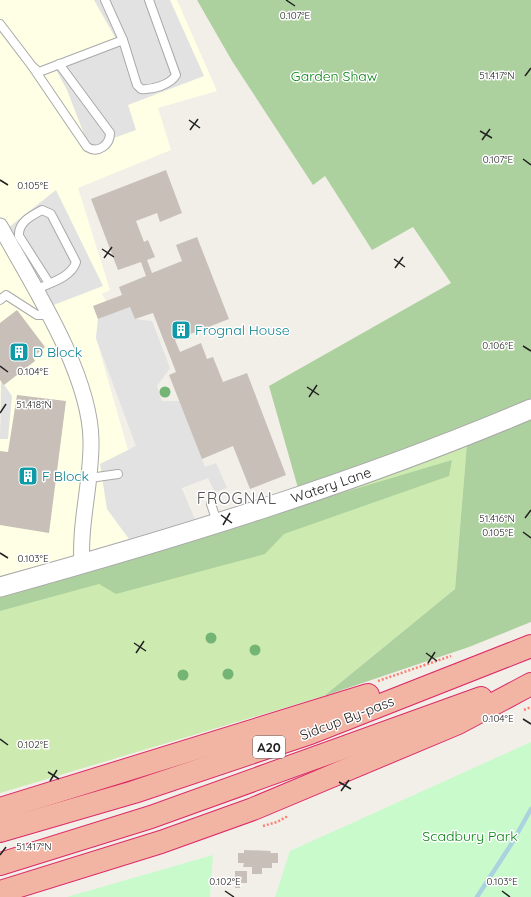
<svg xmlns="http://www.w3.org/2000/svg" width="531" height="897" font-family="Quicksand,sans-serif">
<rect width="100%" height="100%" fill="#f2efe9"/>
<polygon fill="#ffffe5" points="0,0 177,0 217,91 158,108 171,150 78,188 110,290 102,294 106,301 93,306 98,319 96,338 128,450 162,437 195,519 0,577"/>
<polygon fill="#cdebb0" points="467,443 455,589 324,696 0,793 0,585"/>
<g fill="#add19e">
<polygon points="197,0 531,0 531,402 465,430 298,488 269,386 451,283 413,227 372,250 325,176 313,185 232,61"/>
<polygon points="531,417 531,622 469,647 324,696 455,589 467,443"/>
<polygon points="452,460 449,476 284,534 265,554 116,594 99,584 0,611 0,595"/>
</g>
<g fill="#c8facc">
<polygon points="531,742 531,897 275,897 290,851"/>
<polygon points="213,855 210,897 67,897"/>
</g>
<g fill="#e2e2e2">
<polygon points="94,0 170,0 204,76 128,105 136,130 89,147 67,90 54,66 116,39"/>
<polygon points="56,190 103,286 51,306 8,228"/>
<polygon points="130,307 135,319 152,321 170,368 157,386 162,401 180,401 205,467 216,463 227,488 215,492 208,478 182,488 195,519 129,539 107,509 100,464 136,446 96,338 98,319"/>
<polygon points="1,380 12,396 8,439 0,439"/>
</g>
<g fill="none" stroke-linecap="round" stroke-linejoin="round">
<polyline stroke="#aad3df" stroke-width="4.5" points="477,897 512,843 531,809"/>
</g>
<g fill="#c7bfb8">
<polygon points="166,170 182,213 160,222 157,213 136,221 144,242 148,240 155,257 147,260 152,273 182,261 176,245 197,237 229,319 175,340 180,352 201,343 207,359 213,357 223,382 247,373 286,475 250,489 233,446 202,459 169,375 176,372 153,313 135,319 130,307 98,319 93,306 122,295 119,287 146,276 141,262 118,270 91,199"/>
<polygon points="17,310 45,347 33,357 35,361 4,385 0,380 0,323"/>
<polygon points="17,395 66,401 49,533 0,525 0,451 8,452"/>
<polygon points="244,850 271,851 270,853 278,853 278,863 272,863 272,868 262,868 262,874 252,874 252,867 243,867 244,863 238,863 238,853 244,853"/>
<polygon points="235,871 247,871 247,883 240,883 240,888 235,888"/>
</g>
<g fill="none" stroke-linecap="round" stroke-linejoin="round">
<g stroke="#a9a9a9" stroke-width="10">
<g id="service">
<path d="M105,0L123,40L137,85L141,89C152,90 170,85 176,75L149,0"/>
<path d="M0,24L32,66L87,147C98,154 110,145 110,133L59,64"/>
<polyline points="33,67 39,72 123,40"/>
<path d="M35,290C49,283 71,278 76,262L51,214L42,210C31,216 18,222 19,236L49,283"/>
<polyline points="0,300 6,295 37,315 49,315"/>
<polyline points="90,478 118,474"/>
<polyline points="211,504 217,522"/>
</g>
</g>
<g stroke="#a9a9a9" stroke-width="17">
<path id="minor" d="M0,226C32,284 90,373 91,440C92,481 79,523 82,564"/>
</g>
<g stroke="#a9a9a9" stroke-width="21">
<path id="tertiary" d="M0,587C180,537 359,482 531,409"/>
</g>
<g stroke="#dc2a67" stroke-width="24">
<g id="trunk">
<polyline points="0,809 368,695"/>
<polyline points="0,831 134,792 310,733 531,646"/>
<polyline points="0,864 151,817 481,698"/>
<polyline points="0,892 161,842 253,809 458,723 531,684"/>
</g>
</g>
<g stroke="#fa8072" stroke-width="2.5" stroke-dasharray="2 2" stroke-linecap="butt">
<polyline points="378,681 451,656"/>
<polyline points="524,710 531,707"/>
<polyline points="263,826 277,822 288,816"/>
</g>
<use href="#service" stroke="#fff" stroke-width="8"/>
<use href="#minor" stroke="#fff" stroke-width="15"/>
<use href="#tertiary" stroke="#fff" stroke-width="19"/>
<use href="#trunk" stroke="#f2b4a3" stroke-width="22"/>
</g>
<g fill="#74b475">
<circle cx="165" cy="392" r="5.5"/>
<circle cx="211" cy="638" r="5.5"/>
<circle cx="255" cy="650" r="5.5"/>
<circle cx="228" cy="674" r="5.5"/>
<circle cx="183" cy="675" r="5.5"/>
</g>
<path fill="none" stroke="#222" stroke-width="1.5" d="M286,0L295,6M525,76L531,68M189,120L200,128M190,130L198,119M480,131L492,138M482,140L490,129M523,159L531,165M0,180L8,185M102,249L114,257M104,258L112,247M394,259L405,267M395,268L403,257M523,346L531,351M0,366L8,372M307,387L319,395M309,397L317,385M0,413L6,404M221,515L232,523M525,518L531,510M223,525L230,513M523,532L531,538M0,553L8,558M134,643L146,651M136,653L144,641M426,653L437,661M428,663L435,652M523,719L531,724M0,739L8,745M48,772L59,779M50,781L57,770M339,782L351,789M341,791L349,780M0,855L6,847M225,891L234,897M502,891L510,897"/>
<defs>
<g id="building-square" transform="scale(1)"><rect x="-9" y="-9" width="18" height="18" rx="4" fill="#0f9aa8" stroke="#fff"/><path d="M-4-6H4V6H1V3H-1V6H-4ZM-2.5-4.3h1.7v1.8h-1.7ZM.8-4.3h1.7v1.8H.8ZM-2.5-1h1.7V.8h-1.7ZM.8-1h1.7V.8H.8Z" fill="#fff"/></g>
</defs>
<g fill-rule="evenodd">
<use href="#building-square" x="181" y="330"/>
<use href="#building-square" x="19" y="352"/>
<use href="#building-square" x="28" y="476"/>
</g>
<g text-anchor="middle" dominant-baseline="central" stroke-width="3" stroke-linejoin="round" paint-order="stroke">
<rect fill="#fff" stroke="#646464" stroke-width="1" x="253" y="736" width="32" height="22" rx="3"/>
<g font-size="13" font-weight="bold" fill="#222">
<text x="269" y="747">A20</text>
</g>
<g font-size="14" fill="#0c8416" stroke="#fff">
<text x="334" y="76">Garden Shaw</text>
<text x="470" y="836">Scadbury Park</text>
</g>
<g font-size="14" fill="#0d838f" stroke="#fff" text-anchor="start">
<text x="195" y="330">Frognal House</text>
<text x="33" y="352">D Block</text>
<text x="42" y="476">F Block</text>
</g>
<g font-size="14" fill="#222" stroke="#fff">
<text transform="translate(331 485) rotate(-19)">Watery Lane</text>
<text transform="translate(347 718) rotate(-21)">Sidcup By-pass</text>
</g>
<g font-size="16" letter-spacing="1" fill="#555" stroke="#fff">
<text x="237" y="498">FROGNAL</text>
</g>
</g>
<g font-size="10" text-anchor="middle" fill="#222" stroke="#fff" stroke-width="3" stroke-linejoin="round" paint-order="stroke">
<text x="295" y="19">0.107°E</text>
<text x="497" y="79">51.417°N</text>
<text x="498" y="163">0.107°E</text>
<text x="33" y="189">0.105°E</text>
<text x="498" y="349">0.106°E</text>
<text x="33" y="375">0.104°E</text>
<text x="34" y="408">51.418°N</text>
<text x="497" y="522">51.416°N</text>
<text x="498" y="536">0.105°E</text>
<text x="33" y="562">0.103°E</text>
<text x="498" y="722">0.104°E</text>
<text x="33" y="748">0.102°E</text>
<text x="34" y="850">51.417°N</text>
<text x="225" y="885">0.102°E</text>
<text x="502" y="885">0.103°E</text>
</g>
</svg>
